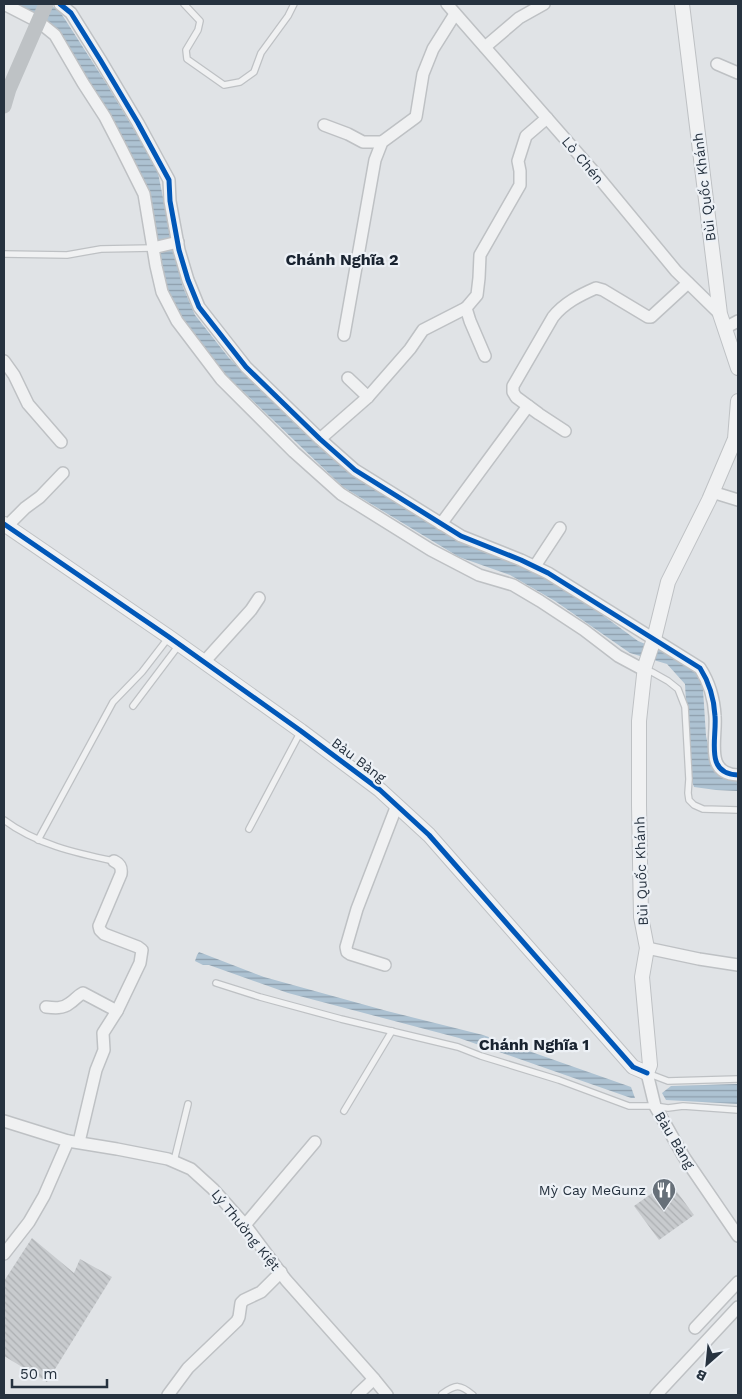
<svg xmlns="http://www.w3.org/2000/svg" width="742" height="1399" font-family="'Work Sans',sans-serif">
<defs>
<pattern id="water-rules" width="6" height="5" patternUnits="userSpaceOnUse" patternTransform="scale(1.25)"><rect width="6" height="5" fill="#adc2d2"/><path d="M0 2.5h6" fill="none" stroke="#8d9eac"/></pattern>
<pattern id="building-back-hatch" width="6" height="6" patternUnits="userSpaceOnUse" patternTransform="scale(1.25)"><rect width="6" height="6" fill="#c8cbce"/><path d="M-1 5l2 2M0 0l6 6M5-1l2 2" fill="none" stroke="#acafb2"/></pattern>
</defs>
<rect width="100%" height="100%" fill="#e0e3e6"/>
<g fill="url(#water-rules)">
<polygon points="17,4 48,4 59,10 106,83 157,168 175,257 183,287 195,315 229,358 310,437 358,478 545,573 638,641 685,660 702,674 706,736 710,753 738,780 738,791 716,790 694,787 690,775 685,684 667,664 630,653 555,601 510,575 459,557 343,487 226,375 175,313 157,261 142,178 50,27"/>
<polygon points="199,952 264,977 387,1011 483,1035 631,1087 635,1098 631,1098 459,1038 288,993 209,965 203,965 195,961 197,955"/>
<polygon points="738,1084 738,1104 666,1100 662,1093 671,1086"/>
</g>
<g fill="url(#building-back-hatch)">
<polygon points="669,1181 694,1215 659,1240 634,1206"/>
<polygon points="32,1238 74,1273 80,1259 112,1277 47,1382 4,1356 4,1281"/>
</g>
<g fill="none" stroke-linecap="round" stroke-linejoin="round">
<g stroke="#bec1c4" stroke-width="8">
<g id="service">
<polyline points="184,4 200,21 198,30 186,50 187,59 224,85 240,82 254,72 261,53 288,16 294,4"/>
<polyline points="4,254 67,255 101,249 153,248"/>
<polyline points="644,670 652,672 668,681 678,689 685,707 689,779 688,793 689,800 694,805 703,809 738,810"/>
<polyline points="133,706 179,645"/>
<path d="M4,820C36,844 75,853 114,861"/>
<polyline points="249,829 301,731"/>
<polyline points="38,840 113,702 142,672 169,637"/>
<polyline points="216,983 260,997 341,1019 458,1047 481,1056 559,1080 629,1106 655,1106 668,1108 683,1106 738,1110"/>
<polyline points="647,1073 668,1081 738,1079"/>
<polyline points="344,1111 392,1031"/>
<polyline points="174,1161 188,1104"/>
<path d="M442,1394C456,1384 460,1384 473,1395"/>
</g>
</g>
<g stroke="#bec1c4" stroke-width="14">
<g id="minor">
<polyline points="4,4 39,22 55,35 83,83 105,117 121,148 144,194 156,266 162,292 177,321 221,379 294,452 341,494 431,550 479,575 513,585 540,601 584,630 618,656 644,670"/>
<path d="M60,4L71,13L101,61L138,123L169,180L170,201L179,250L188,280L199,307L246,367L320,439L355,470L461,536L521,560L548,573L700,668C709,682 714,698 715,716C717,739 704,774 738,775"/>
<polyline points="447,4 595,173 676,271 720,314"/>
<polyline points="485,47 519,18 544,4"/>
<polyline points="717,64 738,73"/>
<polyline points="324,125 348,134 363,142 382,142"/>
<polyline points="153,248 178,242"/>
<polyline points="725,328 738,321"/>
<polyline points="344,335 375,160 382,142 416,117 423,74 433,49 455,14"/>
<polyline points="485,356 470,321 466,308 477,295 479,278 480,255 520,185 520,171 518,161 526,136 547,118"/>
<polyline points="4,361 14,375 28,404 61,442"/>
<polyline points="348,378 368,397 410,349 423,330 466,308"/>
<path d="M565,431L539,414L516,397L513,392V386L553,317C564,303 580,295 596,288L603,290L648,317H651L688,283"/>
<polyline points="320,439 368,397"/>
<polyline points="712,492 738,500"/>
<polyline points="441,524 528,406"/>
<polyline points="7,526 25,508 40,497 63,473"/>
<polyline points="535,566 560,528"/>
<polyline points="204,662 251,610 259,598"/>
<polyline points="647,948 699,959 738,965"/>
<polyline points="385,965 350,954 347,952 346,947 357,909 397,805"/>
<path d="M46,1007C54,1008 63,1009 70,1003C75,1000 77,996 83,993L117,1011"/>
<polyline points="647,1073 655,1106 684,1157 738,1236"/>
<polyline points="4,1121 68,1141 117,1149 168,1159 191,1169 213,1189 245,1225 286,1280 374,1379 387,1395"/>
<path d="M79,1142L96,1070L104,1050L103,1033L117,1011L140,963L142,950L138,947L104,934L100,930L99,926L121,874C122,867 120,864 114,861"/>
<polyline points="245,1225 315,1142"/>
<polyline points="4,1254 29,1222 44,1196 68,1141"/>
<polyline points="695,1328 738,1282"/>
<polyline points="168,1395 188,1368 237,1321 239,1317 241,1303 244,1300 261,1292 281,1272"/>
<polyline points="357,1395 374,1379"/>
<polyline points="656,1395 738,1307"/>
</g>
</g>
<g stroke="#bec1c4" stroke-width="16">
<g id="tertiary">
<polyline points="682,4 720,314 738,368"/>
<polyline points="4,524 169,637 301,731 380,790 429,835 633,1067 647,1073 650,1065 642,977 647,948 641,917 639,805 639,721 645,666 654,639 668,582 709,500 735,439 738,401"/>
</g>
</g>
<use href="#service" stroke="#f0f1f2" stroke-width="5.5"/>
<use href="#minor" stroke="#f0f1f2" stroke-width="11"/>
<use href="#tertiary" stroke="#f0f1f2" stroke-width="14"/>
<polyline stroke="#bec2c5" stroke-width="15" points="4,106 9,89 46,4"/>
<g stroke="#edf1f6" stroke-width="8">
<g id="cycleway">
<path d="M60,4L71,13L101,61L138,123L169,180L170,201L179,250L188,280L199,307L246,367L320,439L355,470L461,536L521,560L548,573L700,668C709,682 714,698 715,716C717,739 704,774 738,775"/>
<polyline points="4,524 169,637 301,731 380,790 429,835 633,1067 647,1073"/>
</g>
</g>
<use href="#cycleway" stroke="#0057b8" stroke-width="5"/>
</g>
<defs>
<g id="restaurant-pin" transform="scale(1.25)"><path d="M0 17L-7.5 6A9.5 9.5 0 1 1 7.5 6Z" fill="#677079" stroke="#edf1f6"/><path d="M-5-6h1v4h1v-4h1v4h1v-4h1v5L-1.5 .5V6h-2V.5L-5-1ZM5-6V6H3V1.5H1.5Q1.5-4 5-6Z" fill="#fff"/></g>
</defs>
<g fill-rule="evenodd">
<use href="#restaurant-pin" x="664" y="1190"/>
</g>
<g text-anchor="middle" dominant-baseline="central" stroke-width="4.5" stroke-linejoin="round" paint-order="stroke">
<g font-size="14" fill="#26323f" stroke="#edf1f6">
<text transform="translate(583 160) rotate(50)">Lò Chén</text>
<text transform="translate(704 187) rotate(-97)">Bùi Quốc Khánh</text>
<text transform="translate(359 760) rotate(37)">Bàu Bàng</text>
<text transform="translate(641 871) rotate(-92)">Bùi Quốc Khánh</text>
<text transform="translate(675 1140) rotate(59)">Bàu Bàng</text>
<text transform="translate(246 1230) rotate(51)">Lý Thường Kiệt</text>
</g>
<g font-size="14" fill="#26323f" stroke="#edf1f6" text-anchor="end">
<text x="646" y="1190">Mỳ Cay MeGunz</text>
</g>
<g font-size="16" font-weight="bold" fill="#192330" stroke="#edf1f6">
<text x="342" y="259">Chánh Nghĩa 2</text>
<text x="534" y="1044">Chánh Nghĩa 1</text>
</g>
</g>
<rect width="742" height="1399" fill="none" stroke="#26323f" stroke-width="10"/>
<g transform="translate(707 1364) rotate(207)" stroke="#edf1f6" stroke-width="4" paint-order="stroke">
<path d="M0-4L9 19L0 12L-9 19Z" fill="#26323f"/>
<text y="-8" font-size="14" font-weight="bold" text-anchor="middle" fill="#26323f">B</text>
</g>
<path d="M12 1379v8h95v-8" fill="none" stroke="#26323f" stroke-width="2.5"/>
<text x="20" y="1379" font-size="15" fill="#26323f" stroke="#edf1f6" stroke-width="4" paint-order="stroke">50 m</text>
</svg>
